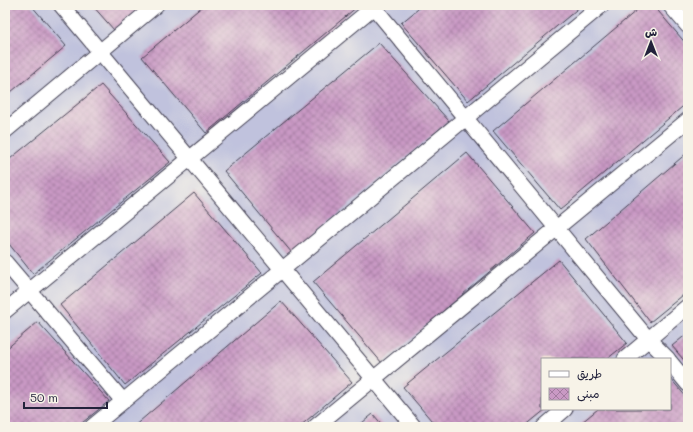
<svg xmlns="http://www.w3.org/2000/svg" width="693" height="432" font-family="Mali,'Playpen Sans Arabic',sans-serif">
<defs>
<pattern id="building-cross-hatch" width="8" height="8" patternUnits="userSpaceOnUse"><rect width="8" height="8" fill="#c999c4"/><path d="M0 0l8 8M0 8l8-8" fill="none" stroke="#a37ca0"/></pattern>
</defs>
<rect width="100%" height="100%" fill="#f7f3e8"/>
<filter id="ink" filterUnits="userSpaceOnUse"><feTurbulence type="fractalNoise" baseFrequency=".025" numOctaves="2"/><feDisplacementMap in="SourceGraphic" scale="8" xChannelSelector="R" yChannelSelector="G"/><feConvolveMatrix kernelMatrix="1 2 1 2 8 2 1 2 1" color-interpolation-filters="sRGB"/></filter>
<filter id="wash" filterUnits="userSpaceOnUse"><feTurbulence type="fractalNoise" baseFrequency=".012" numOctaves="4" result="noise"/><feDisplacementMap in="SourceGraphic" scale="16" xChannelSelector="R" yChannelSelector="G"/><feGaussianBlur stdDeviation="0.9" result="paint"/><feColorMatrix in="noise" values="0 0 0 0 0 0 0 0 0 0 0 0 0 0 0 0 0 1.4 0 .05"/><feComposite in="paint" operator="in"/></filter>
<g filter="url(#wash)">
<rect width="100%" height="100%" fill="#f6e6d2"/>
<path fill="#c0c2dd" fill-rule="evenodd" d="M5,5H688V427H5ZM542,359H670V409H542Z"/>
<g id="blocks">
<g fill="url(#building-cross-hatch)">
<polygon points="5,5 31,5 66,46 5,97"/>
<polygon points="92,5 145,5 114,30"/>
<polygon points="204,5 357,5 358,6 206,133 142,57"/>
<polygon points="423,5 582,5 468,101 401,23"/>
<polygon points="643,5 653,5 688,46 688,102 560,210 493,131"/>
<polygon points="379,43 449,121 292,253 224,171"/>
<polygon points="101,85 170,162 33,274 5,239 5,163"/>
<polygon points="688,152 688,291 650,322 586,239"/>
<polygon points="467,153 535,233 382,363 313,282"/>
<polygon points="194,193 262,273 125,385 60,305"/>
<polygon points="559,260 627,343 607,359 542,359 542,409 546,409 524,427 437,427 403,387"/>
<polygon points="281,301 352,382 299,427 133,427"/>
<polygon points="38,322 109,401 77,427 5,427 5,350"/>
<polygon points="688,333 688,365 672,346"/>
<polygon points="670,378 688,399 688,427 576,427 598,409 670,409"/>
<polygon points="373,414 384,427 357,427"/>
</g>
</g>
</g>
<g filter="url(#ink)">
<use href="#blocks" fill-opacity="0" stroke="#423f52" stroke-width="1"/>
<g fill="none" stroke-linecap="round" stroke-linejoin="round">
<g stroke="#423f52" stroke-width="17">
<g id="minor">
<polyline points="61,5 414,427"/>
<polyline points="372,5 648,339 668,359"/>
<polyline points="670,5 688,26"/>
<polyline points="5,131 156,5"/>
<polyline points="5,262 123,401"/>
<polyline points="5,311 376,5"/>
<polyline points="625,359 688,306"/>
<polyline points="670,362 688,384"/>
<polyline points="92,427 602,5"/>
<polyline points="315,427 688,120"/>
<polyline points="544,427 565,409"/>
</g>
</g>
<use href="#minor" stroke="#fff" stroke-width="15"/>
</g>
</g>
<rect width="693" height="432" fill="none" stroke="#f7f3e8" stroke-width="20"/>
<rect x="541" y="358" width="130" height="52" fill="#f7f3e8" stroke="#a29fa3"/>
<rect x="549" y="371" width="20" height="6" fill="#ffffff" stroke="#a29fa3"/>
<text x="577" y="378" font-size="12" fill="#22223b">طريق</text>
<rect x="549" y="388" width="20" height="12" fill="url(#building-cross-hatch)" stroke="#a29fa3"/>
<text x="577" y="398" font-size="12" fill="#22223b">مبنى</text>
<g transform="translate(651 42)" stroke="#f7f3e8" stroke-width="3" paint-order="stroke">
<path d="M0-3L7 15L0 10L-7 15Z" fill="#22223b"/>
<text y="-6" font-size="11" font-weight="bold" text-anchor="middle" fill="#22223b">ش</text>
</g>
<path d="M24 402v6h83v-6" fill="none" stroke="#22223b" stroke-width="2"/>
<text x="30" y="402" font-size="12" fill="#22223b" stroke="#f7f3e8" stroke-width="3" paint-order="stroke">50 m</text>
</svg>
